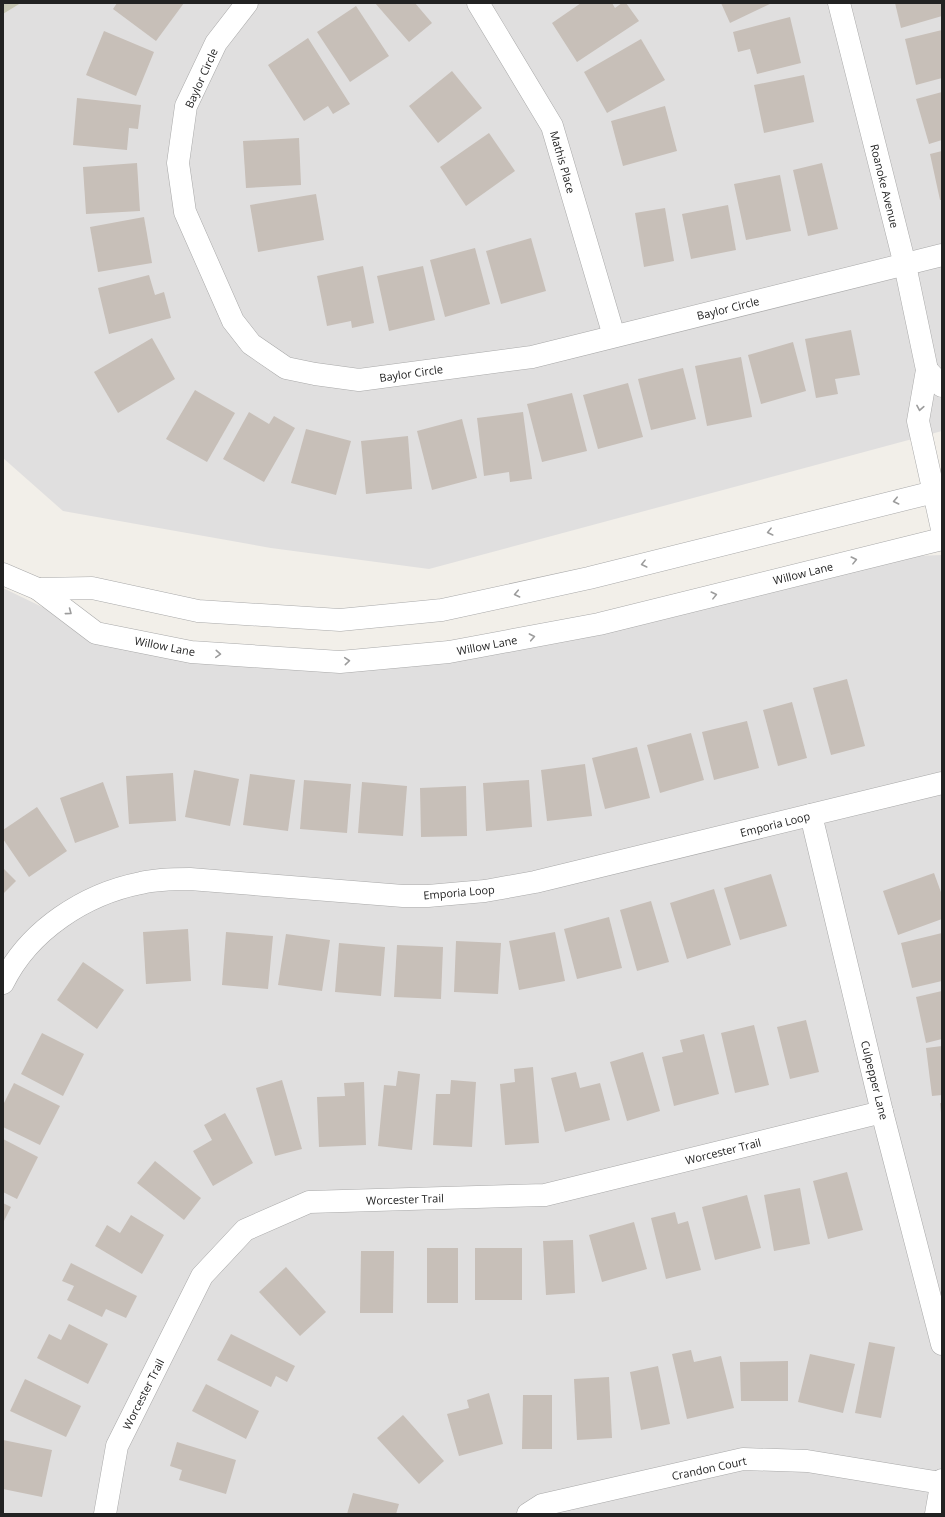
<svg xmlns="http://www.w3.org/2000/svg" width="945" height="1517" font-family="'Open Sans',sans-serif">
<rect width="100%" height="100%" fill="#f2efe9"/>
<g fill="#e0dfdf">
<polygon points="21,3 942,3 942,431 429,569 271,548 63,511 3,458 3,14"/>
<polygon points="942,555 942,1514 3,1514 3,588 96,633 191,652 449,652 863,558"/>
</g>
<polygon fill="#c7c7b4" points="3,3 21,3 3,14"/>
<g fill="#c7bfb8">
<polygon points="117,3 184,3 156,41 113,9"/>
<polygon points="375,3 415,3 432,23 409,42"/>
<polygon points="581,3 612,3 615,8 622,3 626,3 639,21 577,62 552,23"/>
<polygon points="721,3 772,3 730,23"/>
<polygon points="895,3 942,3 942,16 901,28"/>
<polygon points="356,6 389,56 350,82 317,32"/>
<polygon points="790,17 801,63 757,74 750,49 738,52 733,32"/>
<polygon points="942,30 942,78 916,85 905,39"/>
<polygon points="104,31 154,52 136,96 86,75"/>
<polygon points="308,38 350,104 333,114 328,106 304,121 268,65"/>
<polygon points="641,39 665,80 607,113 584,72"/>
<polygon points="452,71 482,108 438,143 409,106"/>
<polygon points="804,75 814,122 764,133 754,85"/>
<polygon points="942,92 942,140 929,144 916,99"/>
<polygon points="77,98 141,105 138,129 129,128 127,150 73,145"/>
<polygon points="665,106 677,151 623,166 611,121"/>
<polygon points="489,133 515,171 466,206 440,167"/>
<polygon points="299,138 301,185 246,188 243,141"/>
<polygon points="942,151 942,200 940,200 930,154"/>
<polygon points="137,163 140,211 86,214 83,167"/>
<polygon points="822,163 838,229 808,236 793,170"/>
<polygon points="780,175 791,231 746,240 734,184"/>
<polygon points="316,194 324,240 258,252 250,205"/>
<polygon points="728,205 736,250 691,259 682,214"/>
<polygon points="665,208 674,261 644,267 635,213"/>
<polygon points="144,217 152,263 98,272 90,227"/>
<polygon points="531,238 546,291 501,304 486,251"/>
<polygon points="475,248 490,304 445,317 430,260"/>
<polygon points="363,266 374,323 352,328 351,321 327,326 317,276"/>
<polygon points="423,266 435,320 389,331 377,276"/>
<polygon points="149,275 155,295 164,292 171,318 109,334 98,288"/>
<polygon points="851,330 860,375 835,379 838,394 816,398 805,339"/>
<polygon points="152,338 175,379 118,413 94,372"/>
<polygon points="793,342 806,391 761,404 748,355"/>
<polygon points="741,357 752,417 707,426 695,366"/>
<polygon points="683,368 696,419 651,430 638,379"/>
<polygon points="628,383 643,437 598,449 583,395"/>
<polygon points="195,390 235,413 207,462 166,439"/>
<polygon points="572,393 587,451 542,462 527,404"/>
<polygon points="249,412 269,424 274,416 295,428 264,482 223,459"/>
<polygon points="523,412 532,479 510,482 509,472 484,476 477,418"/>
<polygon points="462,419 477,478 432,490 417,431"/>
<polygon points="306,429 351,441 336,495 291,483"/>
<polygon points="408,436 412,489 366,494 361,441"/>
<polygon points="847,679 865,746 831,755 813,688"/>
<polygon points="792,702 807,758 778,766 763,710"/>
<polygon points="747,721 759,768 714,780 702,732"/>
<polygon points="691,733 704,780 660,793 647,745"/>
<polygon points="637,747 650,798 605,809 592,758"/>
<polygon points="585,764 592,816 547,821 541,770"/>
<polygon points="194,770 239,779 230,826 185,817"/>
<polygon points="173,773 176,821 129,824 126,776"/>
<polygon points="250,774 295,780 288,831 243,825"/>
<polygon points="304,780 351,784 347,833 300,829"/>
<polygon points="529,780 532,827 486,831 483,783"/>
<polygon points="103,782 119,827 75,843 60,798"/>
<polygon points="362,782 407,786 403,836 358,833"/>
<polygon points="466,786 467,836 421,837 420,788"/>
<polygon points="37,807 67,851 29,877 3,839 3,830"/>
<polygon points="3,868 16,881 3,894"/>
<polygon points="934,873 942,895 942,919 898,935 883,891"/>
<polygon points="771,874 787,926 740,940 724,888"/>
<polygon points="714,889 731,945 687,959 670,903"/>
<polygon points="651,901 669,962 637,971 620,910"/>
<polygon points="609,917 622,968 577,979 564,929"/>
<polygon points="188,929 191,981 146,984 143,932"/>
<polygon points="226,932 273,936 268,989 222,985"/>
<polygon points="555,932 565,981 519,990 509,941"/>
<polygon points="942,933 942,981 912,988 901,943"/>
<polygon points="286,934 330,940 322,991 278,985"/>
<polygon points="456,941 501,943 498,994 454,992"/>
<polygon points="339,943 385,947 381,996 335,992"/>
<polygon points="397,945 443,947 441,999 394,997"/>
<polygon points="83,962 124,990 97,1029 57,1000"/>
<polygon points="942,991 942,1039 926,1043 916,997"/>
<polygon points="806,1020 819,1072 790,1079 777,1027"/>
<polygon points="754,1025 769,1085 735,1093 721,1033"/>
<polygon points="42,1033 84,1054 63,1096 21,1074"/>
<polygon points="704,1034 719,1094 674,1106 662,1057 683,1052 680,1040"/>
<polygon points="942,1046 942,1095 932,1096 926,1048"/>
<polygon points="643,1052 660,1111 627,1121 610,1062"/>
<polygon points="533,1067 539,1143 505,1145 500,1084 515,1082 514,1069"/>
<polygon points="398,1071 420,1074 412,1150 378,1146 384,1085 396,1086"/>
<polygon points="576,1072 580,1088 600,1083 610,1120 565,1132 551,1078"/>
<polygon points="282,1080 302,1149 275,1156 256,1088"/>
<polygon points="451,1080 476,1082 472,1147 433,1145 436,1094 450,1094"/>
<polygon points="364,1082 366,1145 319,1147 317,1097 345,1096 344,1083"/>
<polygon points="14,1083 60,1106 40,1145 3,1127 3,1105"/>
<polygon points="940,1103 942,1103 942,1113 941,1113"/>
<polygon points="225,1113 253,1163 213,1186 193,1151 212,1140 204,1125"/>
<polygon points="3,1139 38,1157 17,1199 3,1192"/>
<polygon points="155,1161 201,1198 184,1220 137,1183"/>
<polygon points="847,1172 863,1230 828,1239 813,1181"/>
<polygon points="800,1188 810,1244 774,1251 764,1195"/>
<polygon points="747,1195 761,1248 715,1260 702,1207"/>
<polygon points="3,1203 11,1207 3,1223"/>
<polygon points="675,1212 678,1224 688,1221 701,1270 666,1279 651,1218"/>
<polygon points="131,1215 164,1235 142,1274 95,1246 107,1225 120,1233"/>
<polygon points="634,1222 647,1269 602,1282 589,1235"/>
<polygon points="573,1240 575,1293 546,1295 543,1241"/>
<rect x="427" y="1248" width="31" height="55"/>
<rect x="475" y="1248" width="47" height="52"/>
<polygon points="361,1251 394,1251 393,1313 360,1313"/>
<polygon points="71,1263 137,1296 126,1318 106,1309 102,1317 67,1300 74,1286 62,1281"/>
<polygon points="286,1267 326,1312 300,1336 259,1292"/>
<polygon points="69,1324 108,1344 88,1384 37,1358 49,1334 61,1340"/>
<polygon points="231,1334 295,1366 287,1382 276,1376 271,1387 217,1360"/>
<polygon points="869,1342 895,1347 881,1418 855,1413"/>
<polygon points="691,1350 694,1362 721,1356 734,1408 687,1419 672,1354"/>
<polygon points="810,1354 855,1364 843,1413 798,1402"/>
<polygon points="788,1361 788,1401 741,1401 740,1362"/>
<polygon points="658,1366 670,1424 641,1430 630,1372"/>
<polygon points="609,1377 612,1438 577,1440 574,1379"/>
<polygon points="25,1379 81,1406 66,1437 10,1411"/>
<polygon points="206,1384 259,1411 246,1439 192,1411"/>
<polygon points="489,1393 503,1444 459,1456 447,1414 469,1408 467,1400"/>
<polygon points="523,1395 552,1395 552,1449 522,1449"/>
<polygon points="403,1415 444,1461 419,1484 377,1438"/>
<polygon points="3,1440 52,1450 42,1497 3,1489"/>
<polygon points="177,1442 236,1460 226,1494 179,1480 182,1470 170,1466"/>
<polygon points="353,1493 399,1504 396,1514 347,1514"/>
</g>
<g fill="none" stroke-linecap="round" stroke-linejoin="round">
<g stroke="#a9a9a9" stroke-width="23">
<g id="minor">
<polyline points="247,3 216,43 186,106 178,163 185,212 233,321 251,344 286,368 315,374 359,380 532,357 942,255"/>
<polyline points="478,3 552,126 614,336"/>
<polyline points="839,3 905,265 927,370 918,421 942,529"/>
<polyline points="927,370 942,386"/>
<polyline points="3,574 38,589 96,633 191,652 340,662 449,652 599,624 942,539"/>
<polyline points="38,589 92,588 198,611 340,620 442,610 589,578 942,490"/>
<polyline points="811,815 882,1112 942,1344"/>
<path d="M3,983C29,930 85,894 141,883C157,879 174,879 190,879L403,896H428L485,891L535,882L942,783"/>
<polyline points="105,1514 117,1446 202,1276 245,1230 309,1202 545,1195 882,1112"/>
<polyline points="528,1514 542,1505 743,1459 807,1461 941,1483"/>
<polyline points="936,1514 942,1480"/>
</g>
</g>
<use href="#minor" stroke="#fff" stroke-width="22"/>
</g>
<defs><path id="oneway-chevron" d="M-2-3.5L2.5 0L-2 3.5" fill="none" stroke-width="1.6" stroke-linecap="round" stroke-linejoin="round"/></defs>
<g stroke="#9c9c9c">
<use href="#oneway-chevron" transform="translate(920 408) rotate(100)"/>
<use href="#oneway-chevron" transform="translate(896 501) rotate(167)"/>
<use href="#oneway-chevron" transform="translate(770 532) rotate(166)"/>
<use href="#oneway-chevron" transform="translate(854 560) rotate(-14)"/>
<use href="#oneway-chevron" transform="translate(644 564) rotate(166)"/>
<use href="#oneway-chevron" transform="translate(517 594) rotate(168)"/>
<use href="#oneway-chevron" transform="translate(714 595) rotate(-14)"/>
<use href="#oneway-chevron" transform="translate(69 612) rotate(37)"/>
<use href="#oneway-chevron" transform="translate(532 637) rotate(-11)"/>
<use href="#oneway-chevron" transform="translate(218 654) rotate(4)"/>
<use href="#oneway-chevron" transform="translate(347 661) rotate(-5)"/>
</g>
<g text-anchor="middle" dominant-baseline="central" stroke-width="3" stroke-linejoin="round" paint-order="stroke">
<g font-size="11" fill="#222" stroke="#fff">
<text transform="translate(201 78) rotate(-66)">Baylor Circle</text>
<text transform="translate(563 162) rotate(74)">Mathis Place</text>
<text transform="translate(885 186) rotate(76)">Roanoke Avenue</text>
<text transform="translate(728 308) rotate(-14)">Baylor Circle</text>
<text transform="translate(411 373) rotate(-8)">Baylor Circle</text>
<text transform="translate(803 573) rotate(-14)">Willow Lane</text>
<text transform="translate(487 645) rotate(-11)">Willow Lane</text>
<text transform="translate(165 646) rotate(11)">Willow Lane</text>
<text transform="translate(775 824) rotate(-14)">Emporia Loop</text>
<text transform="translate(459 892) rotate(-5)">Emporia Loop</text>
<text transform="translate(875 1080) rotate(76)">Culpepper Lane</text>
<text transform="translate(723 1151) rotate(-14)">Worcester Trail</text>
<text transform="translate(405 1199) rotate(-2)">Worcester Trail</text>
<text transform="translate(143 1394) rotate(-63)">Worcester Trail</text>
<text transform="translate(709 1468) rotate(-12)">Crandon Court</text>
</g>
</g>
<rect width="945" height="1517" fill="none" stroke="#222222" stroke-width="8"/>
</svg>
